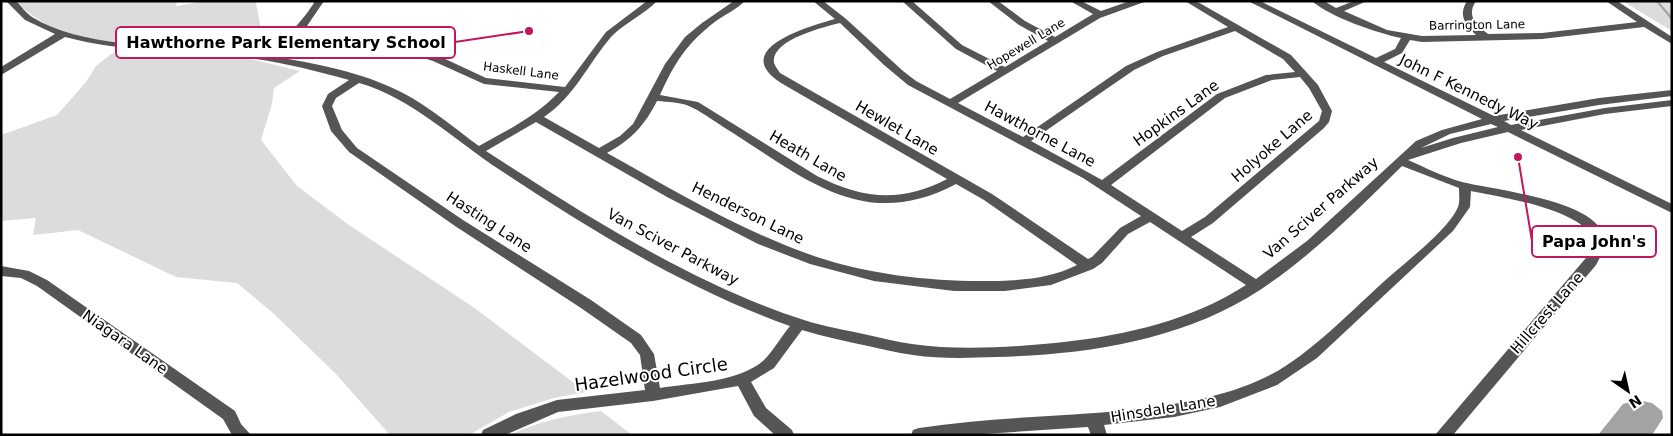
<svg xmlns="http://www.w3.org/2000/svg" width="1673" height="436" font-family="'DejaVu Sans',sans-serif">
<rect width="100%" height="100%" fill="#fff"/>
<g fill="#dcdcdc">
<polygon points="12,1 177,1 176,6 206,1 258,1 256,3 264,44 170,45 173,23 168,50 59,34"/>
<polygon points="1624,1 1672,1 1672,31 1629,5"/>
<polygon points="131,51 204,55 255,60 300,71 274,88 272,104 261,140 297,186 349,225 476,309 586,392 554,398 509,412 469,435 390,435 335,373 273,313 237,283 176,277 78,230 33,235 36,218 1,221 1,135 57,115 86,82 96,66 111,54"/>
<path d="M601,411L632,435H510C539,421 569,415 601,411Z"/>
</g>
<polygon fill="#a3a3a3" points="1637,400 1652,403 1662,411 1663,418 1652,435 1598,435 1623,404"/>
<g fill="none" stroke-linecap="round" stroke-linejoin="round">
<polyline stroke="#a3a3a3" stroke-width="2" points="1657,1 1672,19"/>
<g fill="#555" fill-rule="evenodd">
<path d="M6,1H16C21,6 26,13 32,17C79,47 164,46 219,49C228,50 253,56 260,53C281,45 304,20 315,1H324L305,29L348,34L423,52L441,57L486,78L565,87L606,32L647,1H657C644,15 624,23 611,37C588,64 574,97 544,117L599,148L620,136L633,124L665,64L685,37L702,23L734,1H745C737,9 726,14 716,21C687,43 675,62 660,95L698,102L817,176C863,199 901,203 947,179L781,83C728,49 810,26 835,19L813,1H823L845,18L903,71L916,81L950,99L997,71L956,49L902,1H912L962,45L1005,67L1048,41L1019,25L988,1H998L1025,21L1055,37L1093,14L1070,1H1081L1101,11L1130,1H1147L1100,18L958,103L1023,137L1126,66L1157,52L1228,27L1185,1H1196L1291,55L1318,85L1332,111L1329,122L1324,128L1213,223L1191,237L1256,279L1307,241L1416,141L1442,130L1482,119L1248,1H1260L1376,58L1395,49L1401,38C1377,33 1330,17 1312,1H1324L1336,8L1354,1H1367L1344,11L1387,30L1422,36L1476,35C1465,25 1458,15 1467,1H1476C1466,16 1476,25 1488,34L1542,33L1637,22L1606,1H1617L1672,37V44L1644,27L1542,39L1422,42L1410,40L1402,53L1384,62L1494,116L1599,98L1672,90V96L1599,105L1504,121L1511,125L1605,108L1672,100V106L1605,114L1521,130L1672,204V213L1508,132L1461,143L1408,160C1426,168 1444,177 1462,182C1495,190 1585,199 1602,231C1604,236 1605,241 1606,246L1596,265L1453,435H1435L1591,252C1609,212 1493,196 1471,191L1470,207L1453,231L1317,358L1277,385L1220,407L1174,417L1104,425L1107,435H1091L1088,427L968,435H911L913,430L919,428C989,417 1060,417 1130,410C1177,404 1223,398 1266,377C1307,358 1354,308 1389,277C1407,261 1449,229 1458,207C1460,202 1459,194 1459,188L1402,166C1354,213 1305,263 1247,298C1172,342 1081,355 996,357C968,358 940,359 913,355C898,353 883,349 868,346C846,341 824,337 802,330L774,368L751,382L766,408L792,430L794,435H775L754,416L738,386L653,401L558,412L505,435H481L483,430L516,414L557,400L645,390L640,355L631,343L581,308L455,226L349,152L331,131L322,106L328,94L349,80C316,71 282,62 248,58C186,50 125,53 65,37L1,75V67L55,34L25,20ZM840,23L884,65L908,85L1083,178L1141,216L1120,228L1092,257L1088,259L992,194L780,73C778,70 775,66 774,63C770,40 824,27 840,23ZM1235,31L1283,59L1295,72L1266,75L1217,94L1102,180L1031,141L1134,70L1163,56ZM300,34L348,40L417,56L433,61L484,84L559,92C536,116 508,130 479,146C454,128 430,107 403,93C363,72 314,63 270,56ZM1300,77L1309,88L1322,111L1319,121L1205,217L1182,231L1111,185L1225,98L1272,80ZM359,83C412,98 454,140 500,170C591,230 686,289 790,326C781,337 773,351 764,360C740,382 691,383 660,388L654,354L641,335L591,300L463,220L357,148L342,130L332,106L336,98ZM657,101C668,102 681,102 691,107C706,114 719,125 733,133C807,180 866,232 956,184L984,200L1077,265C1048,280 1013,281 981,281C927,281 868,274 817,257C743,232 675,191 607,153C631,140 645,125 657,101ZM536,122L667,197L758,244L810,264L874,281L954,291H1005L1051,285L1093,269L1102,263L1128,234L1150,222L1246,285C1192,320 1127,335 1064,342C1015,347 961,351 912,344C897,342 883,338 868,335C847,330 825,327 804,320C694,285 583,214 486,151ZM1491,124L1498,127L1453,138L1421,148L1450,134Z"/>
<polygon points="1,266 29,271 47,280 235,411 241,424 251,435 232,435 223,419 37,286 21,278 1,276"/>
</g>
</g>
<g text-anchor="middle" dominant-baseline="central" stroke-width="4" stroke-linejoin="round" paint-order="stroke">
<g font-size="12" fill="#000" stroke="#fff">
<text transform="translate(1477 25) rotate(-1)">Barrington Lane</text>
<text transform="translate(1026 44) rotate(-31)">Hopewell Lane</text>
<text transform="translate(521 71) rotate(7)">Haskell Lane</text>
</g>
<g font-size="15" fill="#000" stroke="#fff">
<text transform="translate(1469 92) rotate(26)">John F Kennedy Way</text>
<text transform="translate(1176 113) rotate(-36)">Hopkins Lane</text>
<text transform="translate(897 128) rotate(30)">Hewlet Lane</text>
<text transform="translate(1040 134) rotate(28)">Hawthorne Lane</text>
<text transform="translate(1272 146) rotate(-41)">Holyoke Lane</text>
<text transform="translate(808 156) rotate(30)">Heath Lane</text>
<text transform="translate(1321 208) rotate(-41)">Van Sciver Parkway</text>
<text transform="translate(748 213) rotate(26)">Henderson Lane</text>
<text transform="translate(489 222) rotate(33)">Hasting Lane</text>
<text transform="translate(673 247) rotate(28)">Van Sciver Parkway</text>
<text transform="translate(1547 313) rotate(-49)">Hillcrest Lane</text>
<text transform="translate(125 342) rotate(35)">Niagara Lane</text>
<text transform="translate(1163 409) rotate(-9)">Hinsdale Lane</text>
</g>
<g font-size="18" fill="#000" stroke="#fff">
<text transform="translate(651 374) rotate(-8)">Hazelwood Circle</text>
</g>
</g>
<path fill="none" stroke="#c2185b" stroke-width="2" d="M529 31L455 42M1518 157L1532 241"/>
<g fill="#c2185b" stroke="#fff" stroke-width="2">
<circle cx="529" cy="31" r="5"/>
<circle cx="1518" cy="157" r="5"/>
</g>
<g fill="#fff" stroke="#c2185b" stroke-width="2">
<rect x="116" y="27" width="339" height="31" rx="5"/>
<rect x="1532" y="226" width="124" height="31" rx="5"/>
</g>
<g font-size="16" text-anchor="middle" font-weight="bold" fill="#000">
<text x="286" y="48">Hawthorne Park Elementary School</text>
<text x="1594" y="247">Papa John's</text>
</g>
<rect width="1673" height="436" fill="none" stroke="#000000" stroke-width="5"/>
<g transform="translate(1628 391) rotate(146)" stroke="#ffffff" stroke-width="4" paint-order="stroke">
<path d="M0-4L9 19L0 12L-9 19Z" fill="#000000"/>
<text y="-8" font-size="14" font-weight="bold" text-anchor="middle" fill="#000000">N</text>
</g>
</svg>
